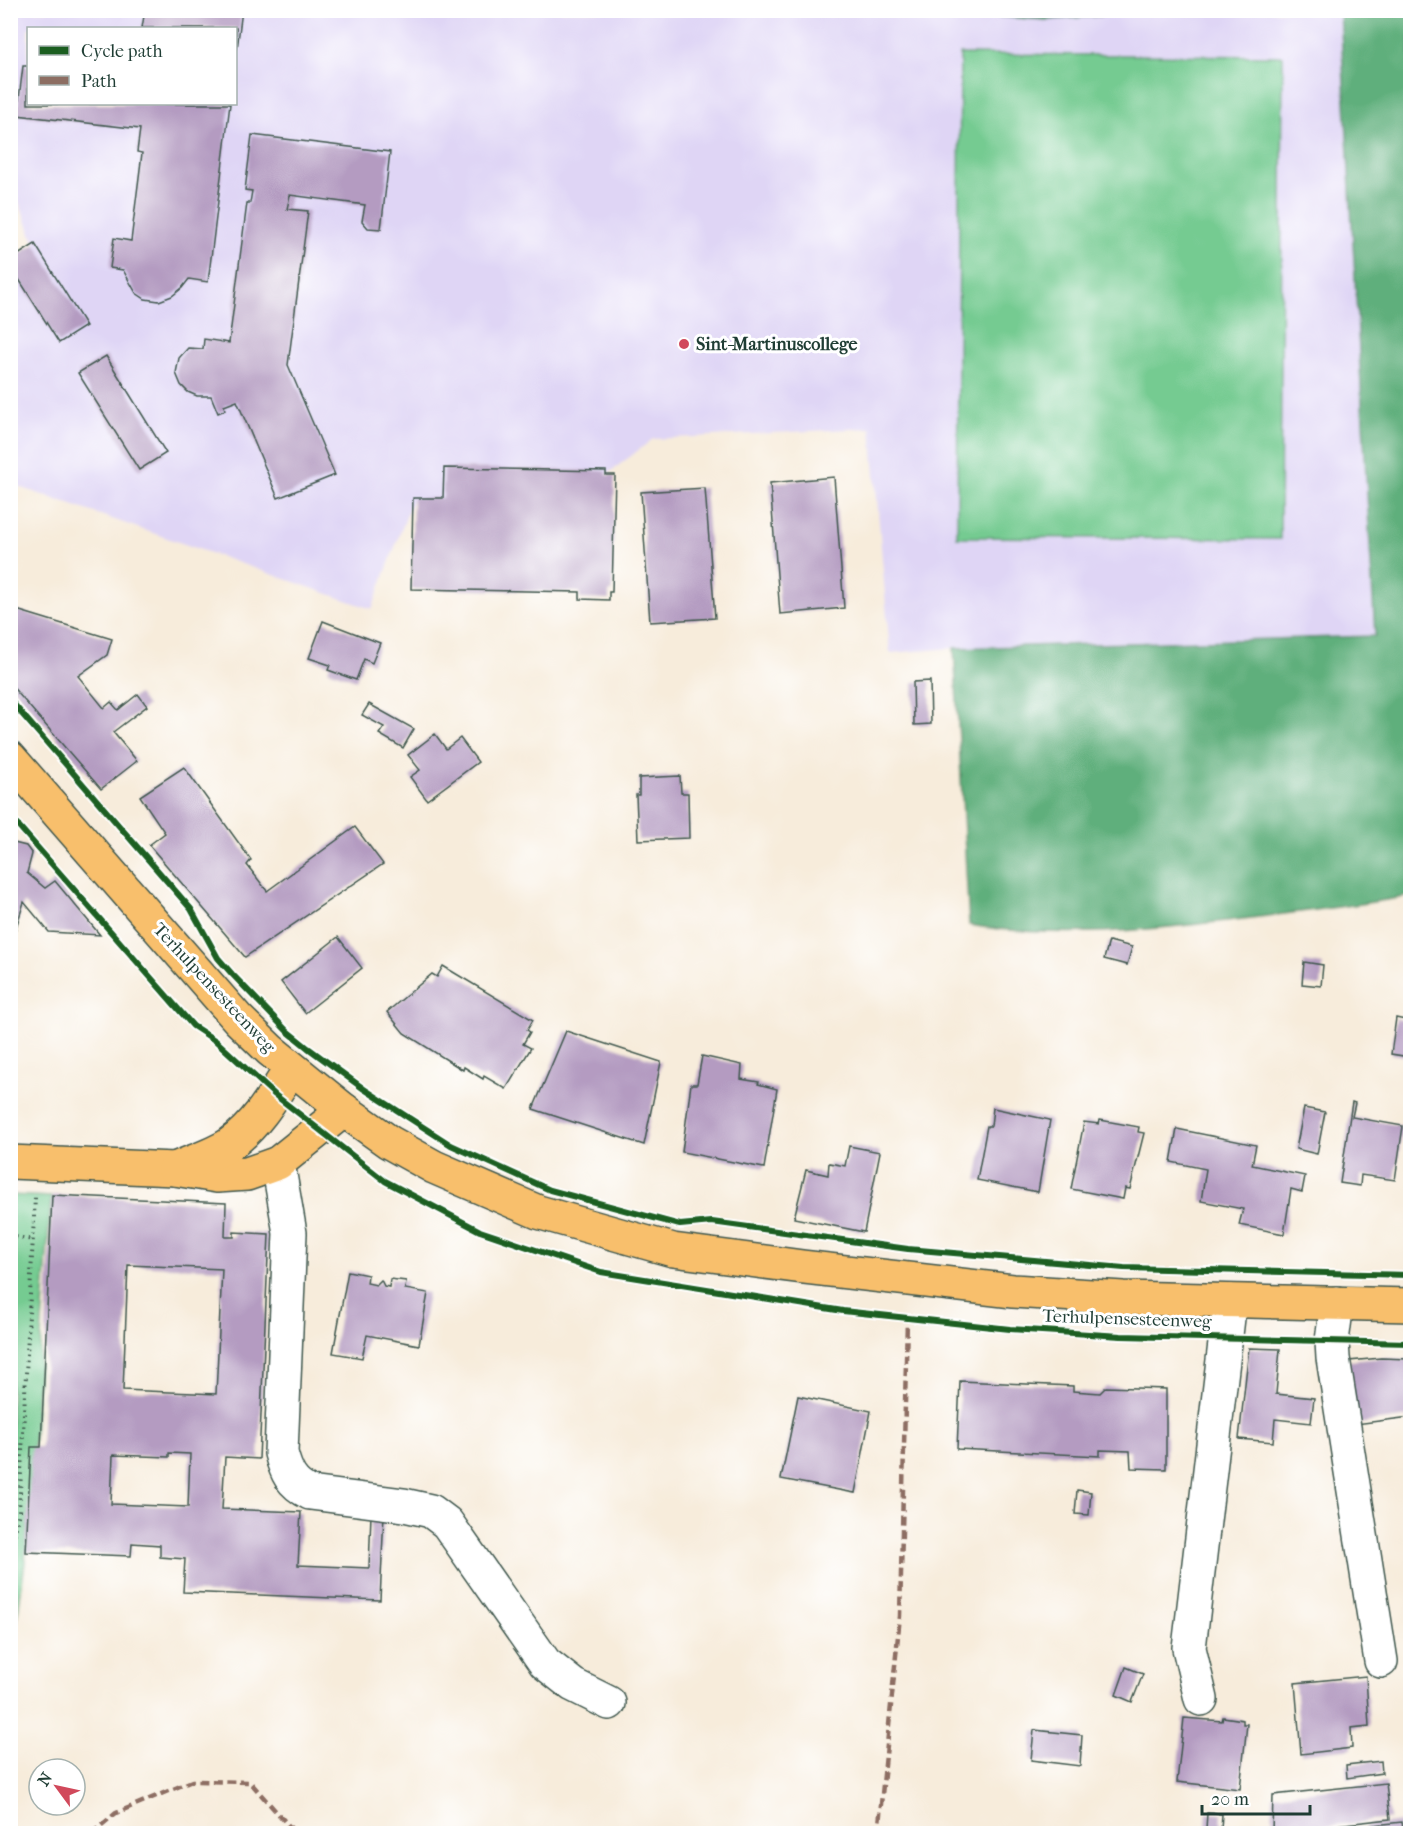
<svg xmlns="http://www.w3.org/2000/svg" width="1421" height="1844" font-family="'IM FELL French Canon',serif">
<rect width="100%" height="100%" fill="#fff"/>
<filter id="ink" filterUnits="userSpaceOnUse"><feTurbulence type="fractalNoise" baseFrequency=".0167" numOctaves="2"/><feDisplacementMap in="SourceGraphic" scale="12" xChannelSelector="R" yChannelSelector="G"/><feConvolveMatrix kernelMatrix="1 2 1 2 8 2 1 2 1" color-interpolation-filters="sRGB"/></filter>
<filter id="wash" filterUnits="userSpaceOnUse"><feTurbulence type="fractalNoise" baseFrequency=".008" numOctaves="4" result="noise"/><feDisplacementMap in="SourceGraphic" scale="24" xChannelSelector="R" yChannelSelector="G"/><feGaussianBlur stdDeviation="1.35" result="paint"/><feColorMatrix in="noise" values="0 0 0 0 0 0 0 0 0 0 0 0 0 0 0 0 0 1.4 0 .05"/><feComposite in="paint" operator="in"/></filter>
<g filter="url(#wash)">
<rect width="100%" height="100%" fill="#f7ecdb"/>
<path fill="#dfd5f5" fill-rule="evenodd" d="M11,11H1340L1375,636L954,648L890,653L871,428L653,439L606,475V471L444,468L443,498H413L372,609L11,484V260L35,244L11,182ZM28,28H236V104H28Z"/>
<g fill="#74cb91" stroke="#4a8462" stroke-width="1.5">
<polygon points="960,54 1283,56 1280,539 957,537"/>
<polygon points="11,1195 51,1197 25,1563 11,1661"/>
</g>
<g fill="#5faf7b" stroke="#3f7658" stroke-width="1.5">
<polygon points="916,11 1164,10 1164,11 1047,20"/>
<path d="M1340,11H1410V896C1355,906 1299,912 1243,919C1151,930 1060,940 969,925L954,648L1375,636Z"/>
</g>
<g id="blocks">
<g fill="#b49bc1" fill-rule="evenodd">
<polygon points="145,10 242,10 237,49 236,28 142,28"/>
<polygon points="23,66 28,66 28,104 230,104 208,282 189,279 182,288 172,296 159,301 145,299 136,293 123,270 110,268 114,238 131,241 142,153 137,152 140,129 17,115"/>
<polygon points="252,135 390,152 381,229 368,228 362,221 365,205 290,195 287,209 308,211 288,365 335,475 278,498 237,401 224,406 225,410 218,413 211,396 197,396 188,392 181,385 176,373 179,358 188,348 203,349 204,339 229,343 247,203 250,203 252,191 245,190"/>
<polygon points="35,244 86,326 59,343 10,265 10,260"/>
<polygon points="106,356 166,453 139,470 78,373"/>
<polygon points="444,468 606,471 606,475 615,475 612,592 609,592 609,600 580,599 580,592 411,589 413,498 443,498"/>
<polygon points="834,477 844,608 780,614 770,483"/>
<polygon points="705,488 715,618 650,622 641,492"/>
<polygon points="10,608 112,639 107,655 78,676 104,708 111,702 118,710 138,694 147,706 113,732 137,761 101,789 10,684"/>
<polygon points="323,621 380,643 372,663 364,659 356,680 328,670 330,665 309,658"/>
<polygon points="930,681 931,724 914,725 913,682"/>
<polygon points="369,704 414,729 403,748 379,734 384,727 362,715"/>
<polygon points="435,734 446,749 460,738 478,762 427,800 410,777 420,770 408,755"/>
<polygon points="184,767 251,860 247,865 267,891 355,827 383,864 245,957 149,845 165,833 140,796"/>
<polygon points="680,776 681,793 688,793 689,838 638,840 636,795 639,795 639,778"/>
<polygon points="10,842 26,846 32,854 27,873 45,888 55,881 100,935 49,932 24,902 14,934 10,933"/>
<polygon points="338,937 362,968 305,1013 281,982"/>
<polygon points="1109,941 1132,947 1127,965 1104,959"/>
<polygon points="1304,962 1323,965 1321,986 1302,984"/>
<polygon points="443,966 533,1020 527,1030 530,1032 523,1044 531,1048 506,1089 484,1076 483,1079 464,1067 463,1070 404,1033 387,1012 432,974 437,977"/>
<polygon points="1396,1018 1410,1021 1410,1057 1391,1054"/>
<polygon points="566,1031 661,1062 644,1145 533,1109"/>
<polygon points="702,1056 742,1065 741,1079 759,1082 758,1084 777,1089 764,1168 682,1152 691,1084 697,1084"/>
<polygon points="1352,1102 1355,1103 1352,1117 1403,1126 1395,1180 1361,1175 1360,1186 1340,1183"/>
<polygon points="993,1108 1050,1120 1038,1192 977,1180 987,1126 991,1126"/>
<polygon points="1304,1108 1325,1112 1317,1154 1296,1149"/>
<polygon points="1100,1120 1139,1127 1138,1132 1144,1133 1130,1189 1125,1188 1123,1199 1071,1189 1084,1122 1099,1124"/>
<polygon points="1177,1129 1256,1145 1252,1165 1305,1176 1302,1192 1291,1189 1284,1234 1239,1225 1243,1209 1201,1201 1206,1169 1171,1162"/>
<polygon points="849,1146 880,1152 864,1232 794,1218 806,1170 828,1175 829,1163 845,1166"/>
<path d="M52,1195L226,1203L225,1237H234V1232L269,1234L259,1459L225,1457L222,1509L301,1512L298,1565L369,1568L371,1514H384L380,1600L183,1592L185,1559L160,1557V1545L132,1543L131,1556L26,1552L31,1447H41ZM128,1265L222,1269L216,1394L123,1390ZM169,1453L190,1454L188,1507L111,1504L113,1455L169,1457Z"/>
<polygon points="348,1271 368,1275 367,1283 376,1285 381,1280 384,1286 389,1287 390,1279 406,1281 405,1289 428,1293 419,1345 367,1335 362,1358 333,1353"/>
<polygon points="1249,1348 1280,1349 1276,1394 1314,1398 1311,1423 1275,1419 1273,1442 1239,1439"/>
<polygon points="1381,1358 1408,1359 1410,1417 1356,1424 1349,1361"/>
<polygon points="960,1381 1073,1386 1073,1391 1100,1393 1106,1387 1166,1389 1166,1469 1131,1468 1130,1451 1100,1450 1100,1456 957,1449"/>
<polygon points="798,1396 871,1411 855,1493 781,1479"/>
<polygon points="1077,1490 1091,1492 1089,1515 1075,1514"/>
<polygon points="1126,1667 1143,1674 1132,1702 1116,1695"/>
<polygon points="1366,1676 1369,1726 1351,1728 1352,1748 1301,1754 1295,1683"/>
<polygon points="1223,1717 1243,1720 1243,1724 1247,1724 1240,1789 1177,1782 1184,1718 1222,1721"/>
<polygon points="1034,1730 1082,1735 1080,1766 1031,1760"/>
<polygon points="1381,1761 1382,1773 1347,1778 1346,1765"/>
<polygon points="1386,1783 1390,1819 1272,1832 1273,1795"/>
<polygon points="1207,1813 1222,1814 1221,1830 1206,1829"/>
<polygon points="1402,1822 1404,1834 1366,1834 1365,1826"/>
</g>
</g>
</g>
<g filter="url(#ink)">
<use href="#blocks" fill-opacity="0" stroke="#3f574d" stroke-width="1.5"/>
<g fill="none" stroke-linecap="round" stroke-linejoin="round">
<g stroke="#3f574d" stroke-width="36">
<g id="minor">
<path d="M278,1163L290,1233L281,1453C286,1472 291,1484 310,1493L404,1505L431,1511L447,1523L545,1663L573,1685L609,1703"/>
<polyline points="1337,1303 1332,1341 1333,1358 1381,1661"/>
<polyline points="1201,1699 1189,1648 1230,1301"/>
</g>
</g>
<g stroke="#3f574d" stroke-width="36">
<g id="major">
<polyline points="10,758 238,1019 270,1050 344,1110 389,1142 434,1167 538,1212 673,1250 803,1267 1013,1291 1123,1298 1410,1305"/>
<polyline points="10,1162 175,1169 217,1176 247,1174 278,1163 344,1110"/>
<path d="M175,1169C193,1161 214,1155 230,1144C257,1125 274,1095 291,1068"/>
</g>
</g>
<g stroke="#3f574d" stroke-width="4" stroke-dasharray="1.5 4.5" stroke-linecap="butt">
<polyline points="10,1236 33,1240"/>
<polyline points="10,1558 19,1511 35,1197"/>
</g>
<use href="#minor" stroke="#fff" stroke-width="33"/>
<use href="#major" stroke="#f8bf6c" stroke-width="33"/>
<g stroke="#8d6e63" stroke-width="4.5" stroke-dasharray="9 4.5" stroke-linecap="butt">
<polyline points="91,1834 116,1813 192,1781 250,1782 296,1834"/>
<polyline points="878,1834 900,1616 907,1319"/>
</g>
<g stroke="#fff" stroke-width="10">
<g id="cycleway">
<polyline points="10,700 191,909 218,958 232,974 287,1031 308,1048 364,1089 451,1145 550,1190 680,1225 712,1222 908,1249 1124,1268 1410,1275"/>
<polyline points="10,816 193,1026 216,1041 275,1095 385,1181 480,1231 601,1272 843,1311 1010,1329 1121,1336 1410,1343"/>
</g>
</g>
<use href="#cycleway" stroke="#1b5e20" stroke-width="6"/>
</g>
</g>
<circle fill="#d1495b" stroke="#fff" stroke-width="2" cx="684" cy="344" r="6"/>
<g text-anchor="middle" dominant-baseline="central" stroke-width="6" stroke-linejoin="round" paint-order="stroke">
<g font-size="18" font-weight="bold" fill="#1f3d34" stroke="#fff" text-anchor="start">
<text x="696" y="344">Sint-Martinuscollege</text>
</g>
<g font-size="18" fill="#1f3d34" stroke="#fff">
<text transform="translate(214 988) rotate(47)">Terhulpensesteenweg</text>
<text transform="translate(1127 1319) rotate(2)">Terhulpensesteenweg</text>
</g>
</g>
<rect width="1421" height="1844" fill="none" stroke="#fff" stroke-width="36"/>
<rect x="27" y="27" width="210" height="78" fill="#ffffff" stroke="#a5b1ae" stroke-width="1.5"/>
<rect x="39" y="46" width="30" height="9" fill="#1b5e20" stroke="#a5b1ae" stroke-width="1.5"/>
<text x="81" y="57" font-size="18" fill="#1f3d34">Cycle path</text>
<rect x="39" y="76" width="30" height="9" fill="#8d6e63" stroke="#a5b1ae" stroke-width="1.5"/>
<text x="81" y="87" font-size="18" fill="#1f3d34">Path</text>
<g transform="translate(57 1787) rotate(303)"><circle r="28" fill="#ffffff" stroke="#a5b1ae" stroke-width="1.5"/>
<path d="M0-4.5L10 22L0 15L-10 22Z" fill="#d1495b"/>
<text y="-9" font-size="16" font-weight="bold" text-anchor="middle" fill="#1f3d34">N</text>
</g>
<path d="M1202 1805v9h108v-9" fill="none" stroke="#1f3d34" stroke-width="3"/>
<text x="1211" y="1805" font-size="18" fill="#1f3d34" stroke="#ffffff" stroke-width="4.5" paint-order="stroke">20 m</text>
</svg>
